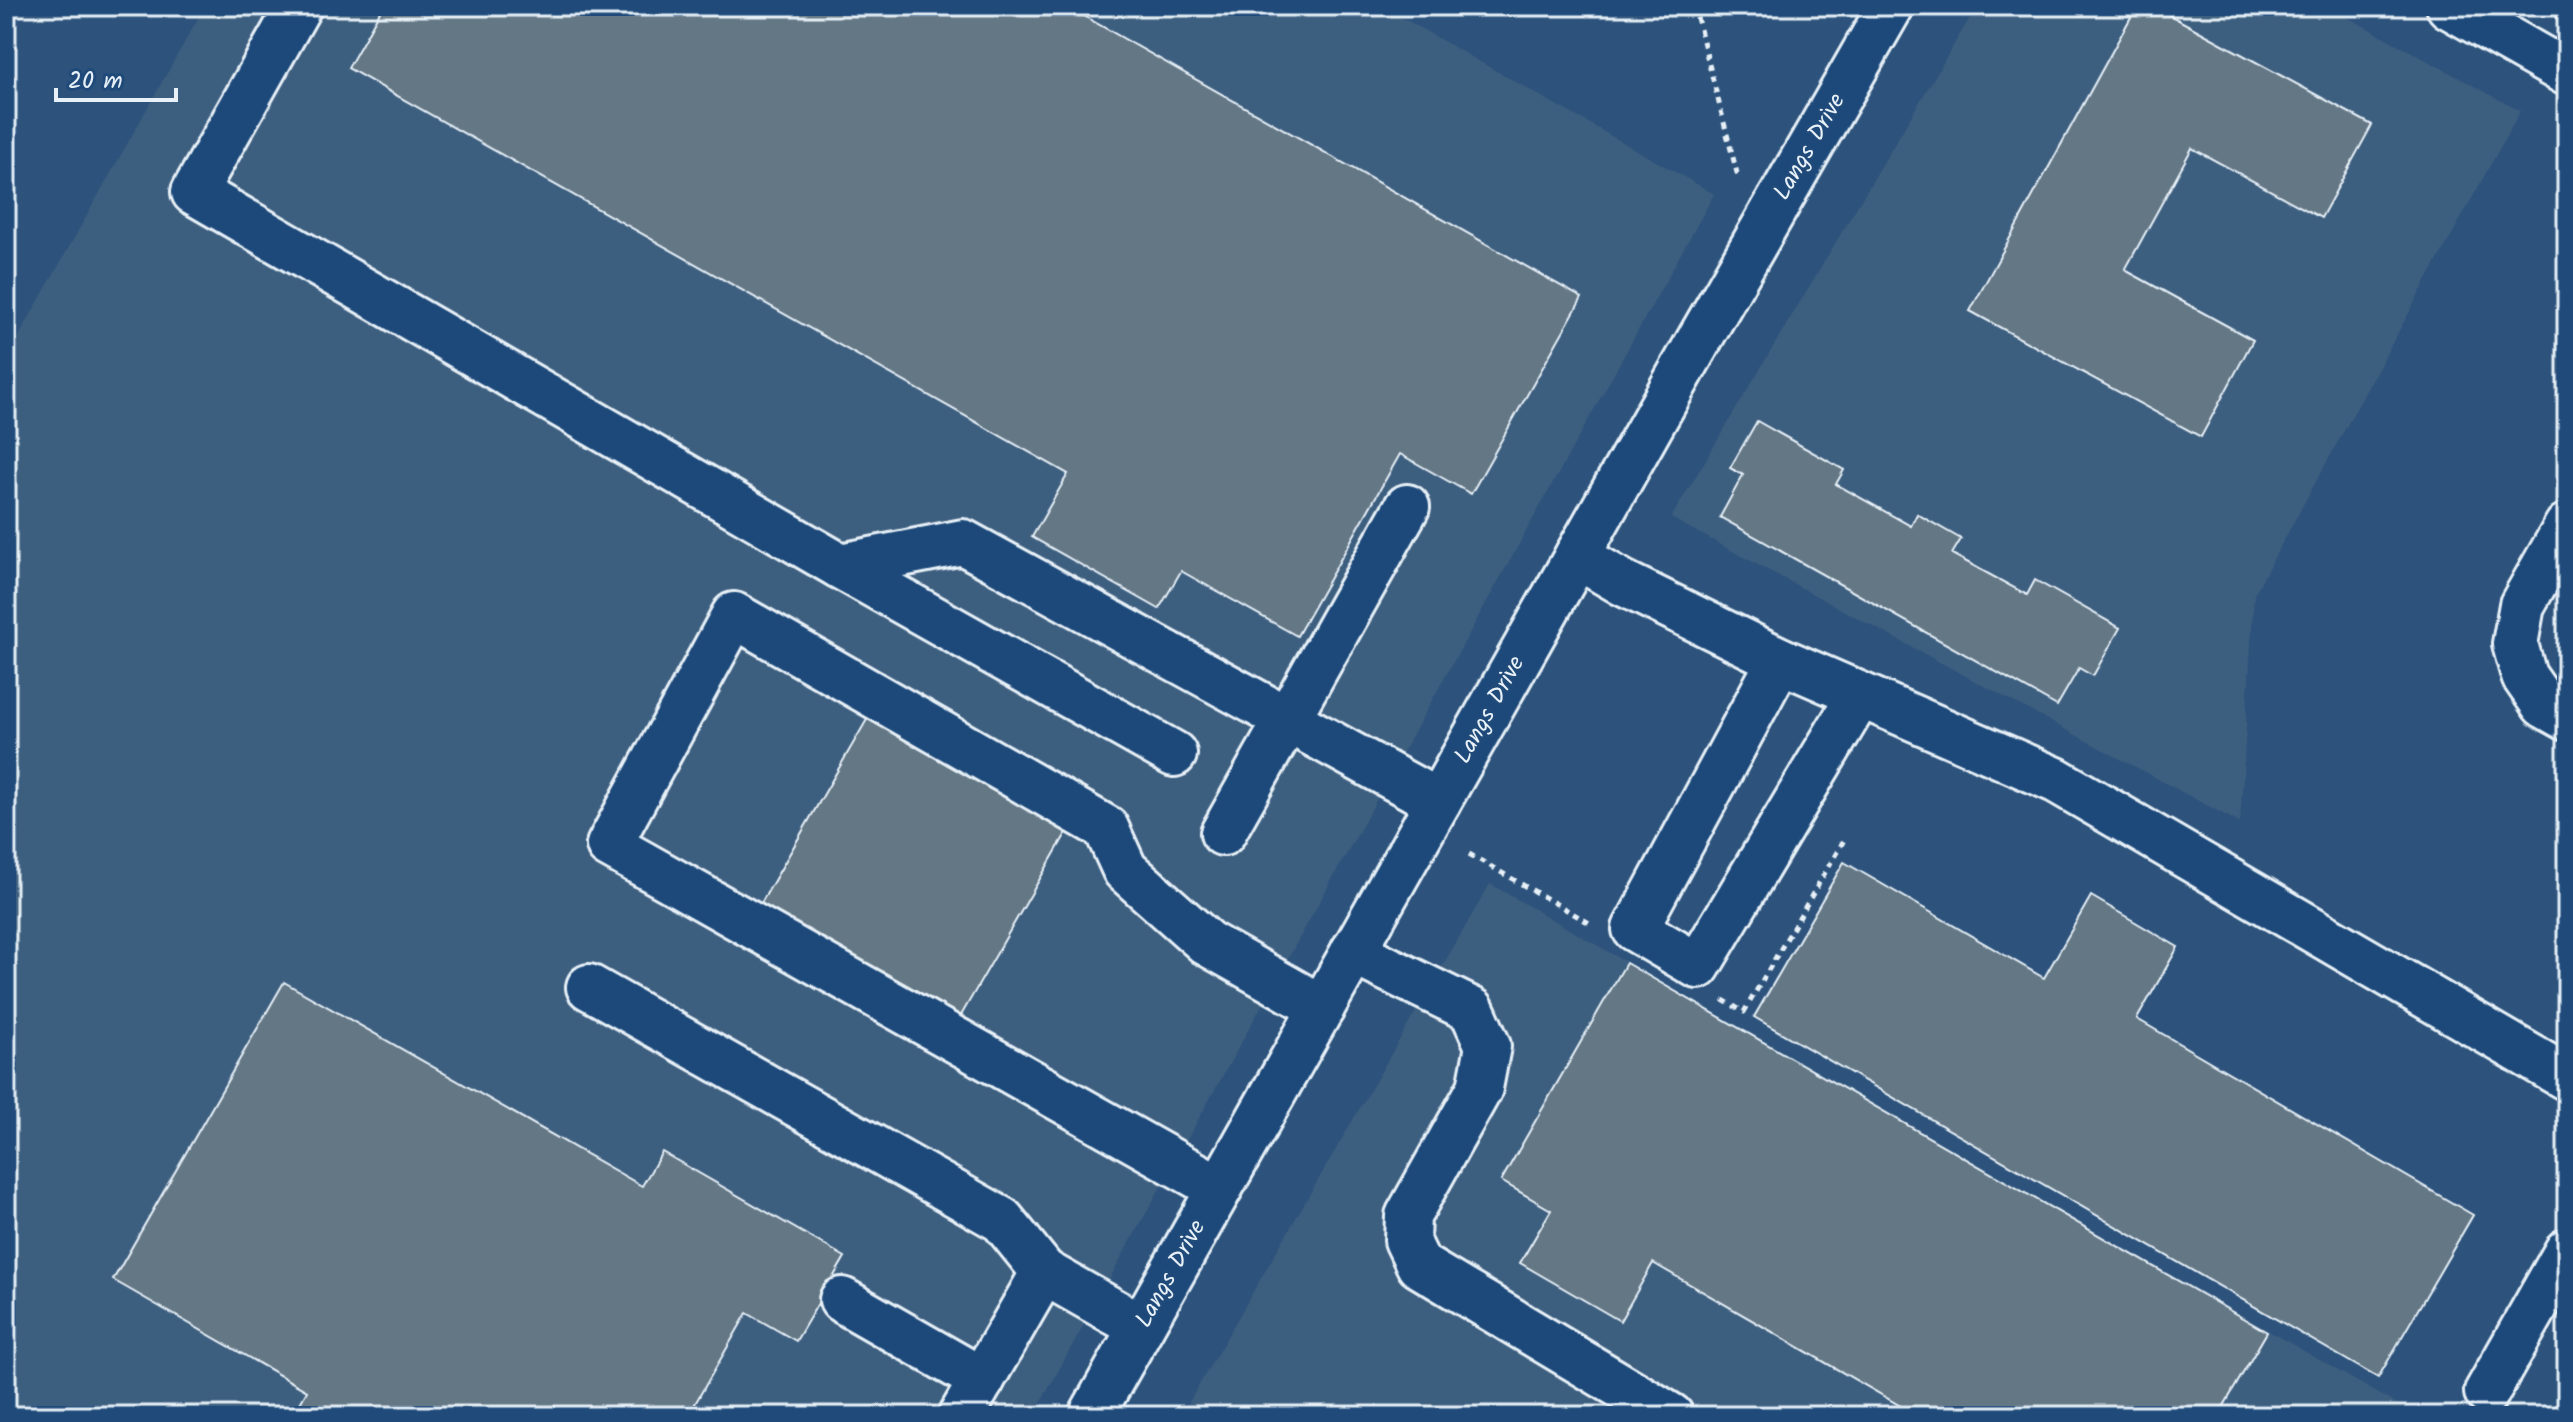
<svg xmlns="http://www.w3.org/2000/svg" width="2573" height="1422" font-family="Kalam,sans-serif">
<rect width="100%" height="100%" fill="#2d537c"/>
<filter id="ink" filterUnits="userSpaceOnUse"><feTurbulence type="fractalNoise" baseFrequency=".0125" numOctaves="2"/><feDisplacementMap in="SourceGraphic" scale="16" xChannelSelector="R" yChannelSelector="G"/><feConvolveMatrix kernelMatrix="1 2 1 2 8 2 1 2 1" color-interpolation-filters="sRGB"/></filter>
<g filter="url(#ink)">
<g fill="#3e5e7f">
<polygon points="205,6 1381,6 1714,194 1033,1416 6,1416 6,359"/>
<polygon points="1977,6 2327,6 2520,111 2254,594 2240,823 1671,518"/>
<polygon points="1490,884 2417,1416 1181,1416"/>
</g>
<g fill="#647785" stroke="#e8f1f8" stroke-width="2">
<polygon points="383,6 1066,6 1582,298 1471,494 1400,454 1297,636 1181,571 1159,609 1032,537 1068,474 348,68"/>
<polygon points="2137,6 2153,6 2372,125 2321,218 2192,148 2125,270 2253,340 2201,437 1970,311"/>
<polygon points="1757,421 1844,470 1836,484 1911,526 1917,514 1961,539 1952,554 2027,595 2035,580 2120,628 2093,676 2079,668 2057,706 1720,517 1743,475 1730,468"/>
<polygon points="869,716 1068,830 959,1019 760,905"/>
<polygon points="1844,862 2044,978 2091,896 2178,947 2137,1019 2473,1215 2378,1378 1754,1017"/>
<polygon points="1626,963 2267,1332 2218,1416 1918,1416 1653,1263 1620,1321 1520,1263 1551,1210 1501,1181"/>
<polygon points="284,982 642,1186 662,1152 845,1257 796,1341 747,1313 688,1416 293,1416 307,1391 113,1280"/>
</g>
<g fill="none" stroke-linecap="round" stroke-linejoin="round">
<g stroke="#e8f1f8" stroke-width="50">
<g id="minor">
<polyline points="299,6 194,192 840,566 963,542 1438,802"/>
<polyline points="2449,6 2567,73"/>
<polyline points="2567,526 2522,605 2515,644 2524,676 2544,705 2567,718"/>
<polyline points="1577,556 1623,583 1780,660 2056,780 2567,1078"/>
<polyline points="840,566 1174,754"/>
<polyline points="1780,660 1635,929 1698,966 1860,695"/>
<polyline points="1223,833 1407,507"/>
<polyline points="1353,952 1472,1010 1488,1046 1480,1088 1408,1216 1407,1240 1419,1265 1671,1416"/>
<polyline points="589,987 1002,1220 1044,1272"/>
<polyline points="1219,1188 609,845 734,615 1106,828 1125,870 1207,943 1322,1008"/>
<polyline points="842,1300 982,1380"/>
<polyline points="2487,1392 2567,1251"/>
<polyline points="961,1416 1044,1272 1141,1327"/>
<polyline points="1091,1416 1702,335 1891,6"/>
</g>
</g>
<g stroke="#e8f1f8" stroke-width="5" stroke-dasharray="6 6" stroke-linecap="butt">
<polyline points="1694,6 1737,173 1743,177"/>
<polyline points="2557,20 2565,6"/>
<polyline points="1469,854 1593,925"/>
<polyline points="1723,1000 1744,1012 1844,840"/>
</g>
<use href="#minor" stroke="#1f4a7a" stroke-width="44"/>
</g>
</g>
<g text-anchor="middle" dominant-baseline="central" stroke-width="6" stroke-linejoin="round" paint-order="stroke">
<g font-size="24" fill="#e8f1f8" stroke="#1f4a7a">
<text transform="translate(1810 147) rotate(-60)">Langs Drive</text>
<text transform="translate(1490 710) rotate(-61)">Langs Drive</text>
<text transform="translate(1171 1274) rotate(-61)">Langs Drive</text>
</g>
</g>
<rect width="2573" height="1422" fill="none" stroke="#1f4a7a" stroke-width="32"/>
<rect x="16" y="16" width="2541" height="1390" fill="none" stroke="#e8f1f8" stroke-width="3" filter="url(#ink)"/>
<path d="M56 88v12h120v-12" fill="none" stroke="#e8f1f8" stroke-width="4"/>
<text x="68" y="88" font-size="24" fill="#e8f1f8" stroke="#1f4a7a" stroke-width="6" paint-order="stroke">20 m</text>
</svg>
